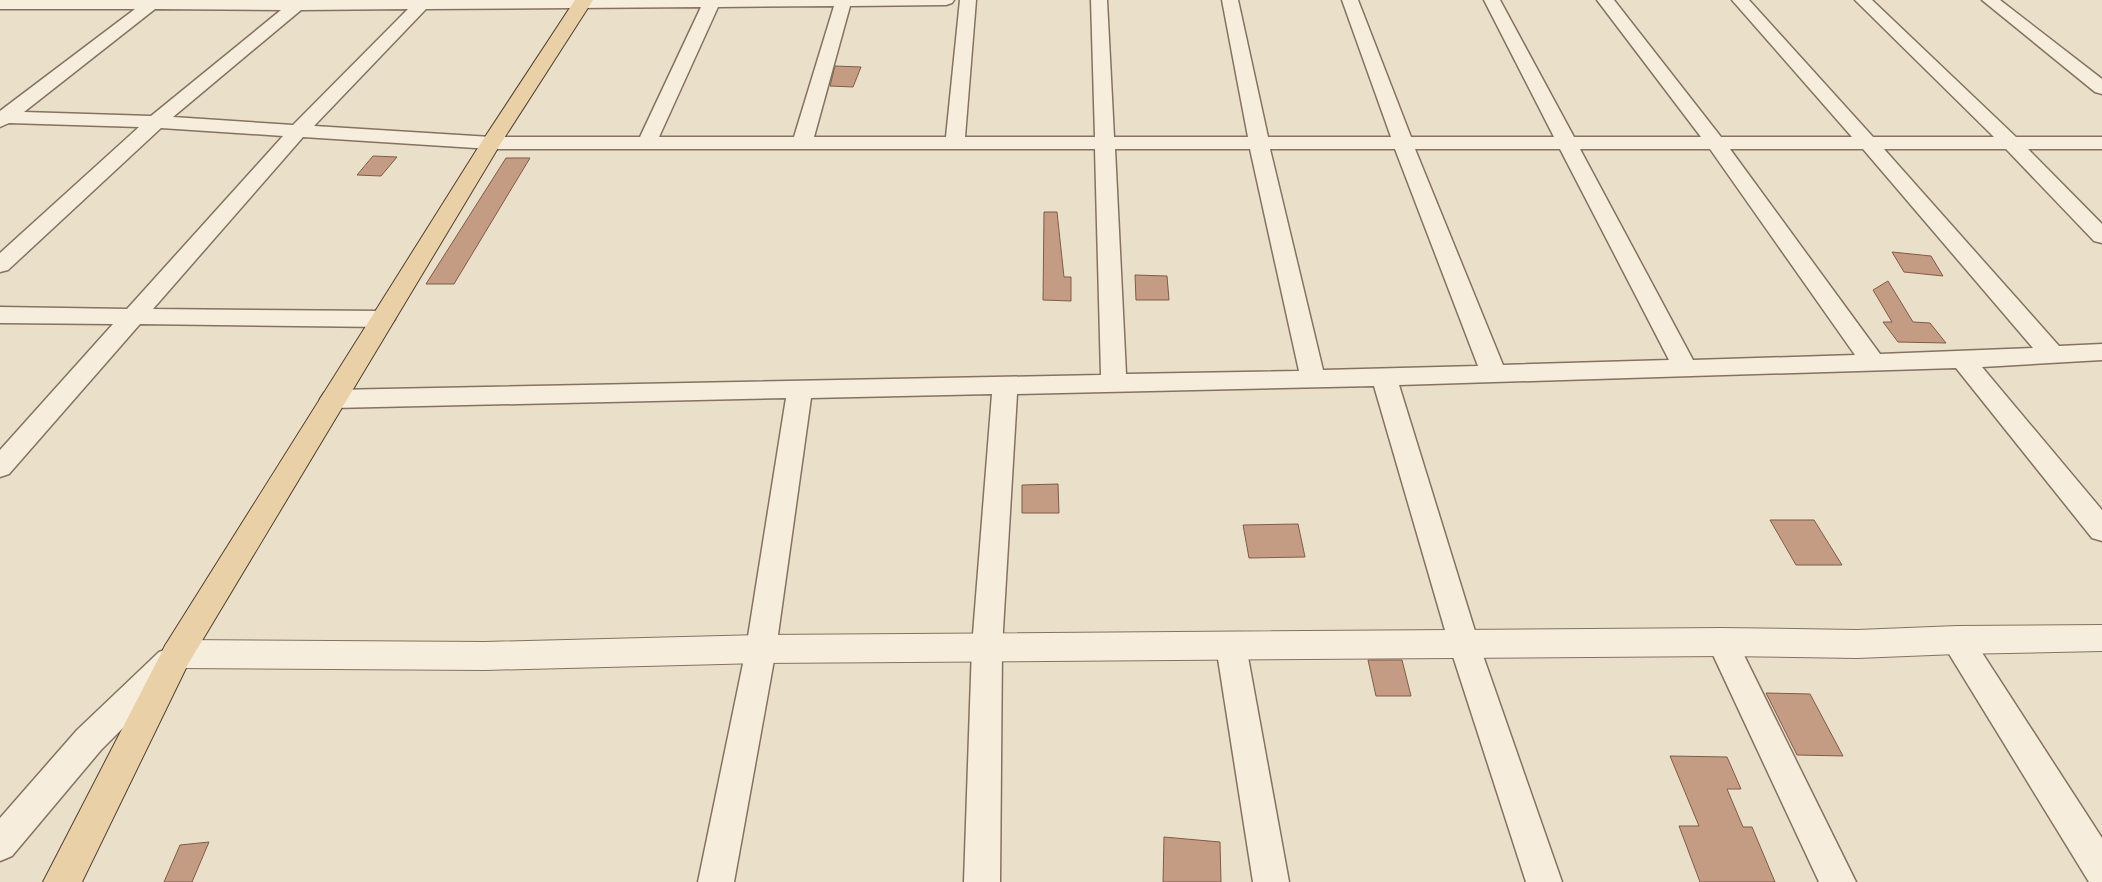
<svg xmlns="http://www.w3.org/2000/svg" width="2102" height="882" font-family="Literata,serif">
<rect width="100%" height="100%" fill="#eadfc9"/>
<g fill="#c49b83" stroke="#815c48">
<polygon points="835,66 861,67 853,87 830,86"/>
<polygon points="373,156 397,157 381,176 357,175"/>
<polygon points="506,158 530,158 454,284 426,284"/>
<polygon points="1044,212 1057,212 1064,277 1071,277 1071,301 1043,300"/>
<polygon points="1892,252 1931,256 1943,276 1904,272"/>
<polygon points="1135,275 1167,276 1169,300 1136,300"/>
<polygon points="1888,281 1913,322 1930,323 1946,343 1898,342 1883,322 1892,322 1873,290"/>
<polygon points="1058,484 1059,513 1022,513 1022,485"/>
<polygon points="1770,520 1814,520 1842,565 1796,565"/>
<polygon points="1298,524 1305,557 1249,558 1243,525"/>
<polygon points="1368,660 1402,660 1411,696 1376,696"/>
<polygon points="1766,693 1810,694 1843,756 1797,755"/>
<polygon points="1670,756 1727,757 1741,789 1727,789 1743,827 1752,827 1775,882 1700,882 1679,826 1699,826"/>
<polygon points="1164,837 1220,842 1221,882 1163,882"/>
<polygon points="209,842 192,882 164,882 180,845"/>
</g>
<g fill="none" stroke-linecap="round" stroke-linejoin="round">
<g stroke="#857260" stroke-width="3">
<g id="minor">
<path d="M0,0H954L952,3L946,5L850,6L814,137H946L960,0H976L965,137H1095L1091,0H1107L1114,137H1248L1222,0H1238L1268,137H1391L1342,0H1358L1411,137H1554L1484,0H1500L1574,137H1701L1597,0H1614L1721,137H1852L1732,0H1749L1873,137H1994L1855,0H1872L2016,137H2102V149H2028L2102,224V243L2094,241L2006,149H1884L2059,346L2102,344V360L1982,367L2102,510V541L2092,538L1956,368L1399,385L1479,644L1562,882H1526L1449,644L1374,386L1017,394L1002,647L1000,882H964L972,647L992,394L811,398L776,649L734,882H698L746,649L786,398L333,408L324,405L320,399L324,393L333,390L1101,375L1095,149H491L303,137L153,309L383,311L391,314L395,319L391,324L383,327L140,324L9,474L0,477V450L113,324L0,323V307L127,309L283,136L161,128L8,270L0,272V253L139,127L9,123L0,127V111L135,9H0ZM834,6L794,137H659L718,7ZM701,7L640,137H491L314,126L426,9ZM155,9L281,10L151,116L24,112ZM408,9L293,125L173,117L301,10ZM1115,149H1250L1299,371L1126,374ZM1270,149H1395L1478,366L1323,370ZM1415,149H1560L1669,360L1503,365ZM1580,149H1710L1855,355L1693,360ZM1730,149H1863L2033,348L1880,354Z"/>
<polygon points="1982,0 2000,0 2102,79 2102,94 2095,92"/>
<polygon points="1957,627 1968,631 2102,838 2102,882 2089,882 1946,649 1942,640 1946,631"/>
<polygon points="1722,629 1733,633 1856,882 1819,882 1707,642 1711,633"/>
<polygon points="1231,633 1242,637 1246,646 1289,882 1253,882 1216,646 1220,637"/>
<polygon points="170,648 181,652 186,661 181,670 101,750 12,856 0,861 0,818 77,730 159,652"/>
</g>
</g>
<g stroke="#857260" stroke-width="2">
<polygon id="tertiary" points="2102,625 2102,651 1957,654 1857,658 1722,656 761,663 485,670 177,668 166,664 161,654 166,644 177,640 485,642 761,635 1722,628 1857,630 1957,626"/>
</g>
<g stroke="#534033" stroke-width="2">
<polygon id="primary" points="575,0 593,0 501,143 188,664 82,882 43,882 166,644 481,143"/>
</g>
<use href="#minor" fill="#f6eddc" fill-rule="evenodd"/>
<use href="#tertiary" fill="#f6eddc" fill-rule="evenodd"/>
<use href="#primary" fill="#e9d0a6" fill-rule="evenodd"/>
</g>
</svg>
